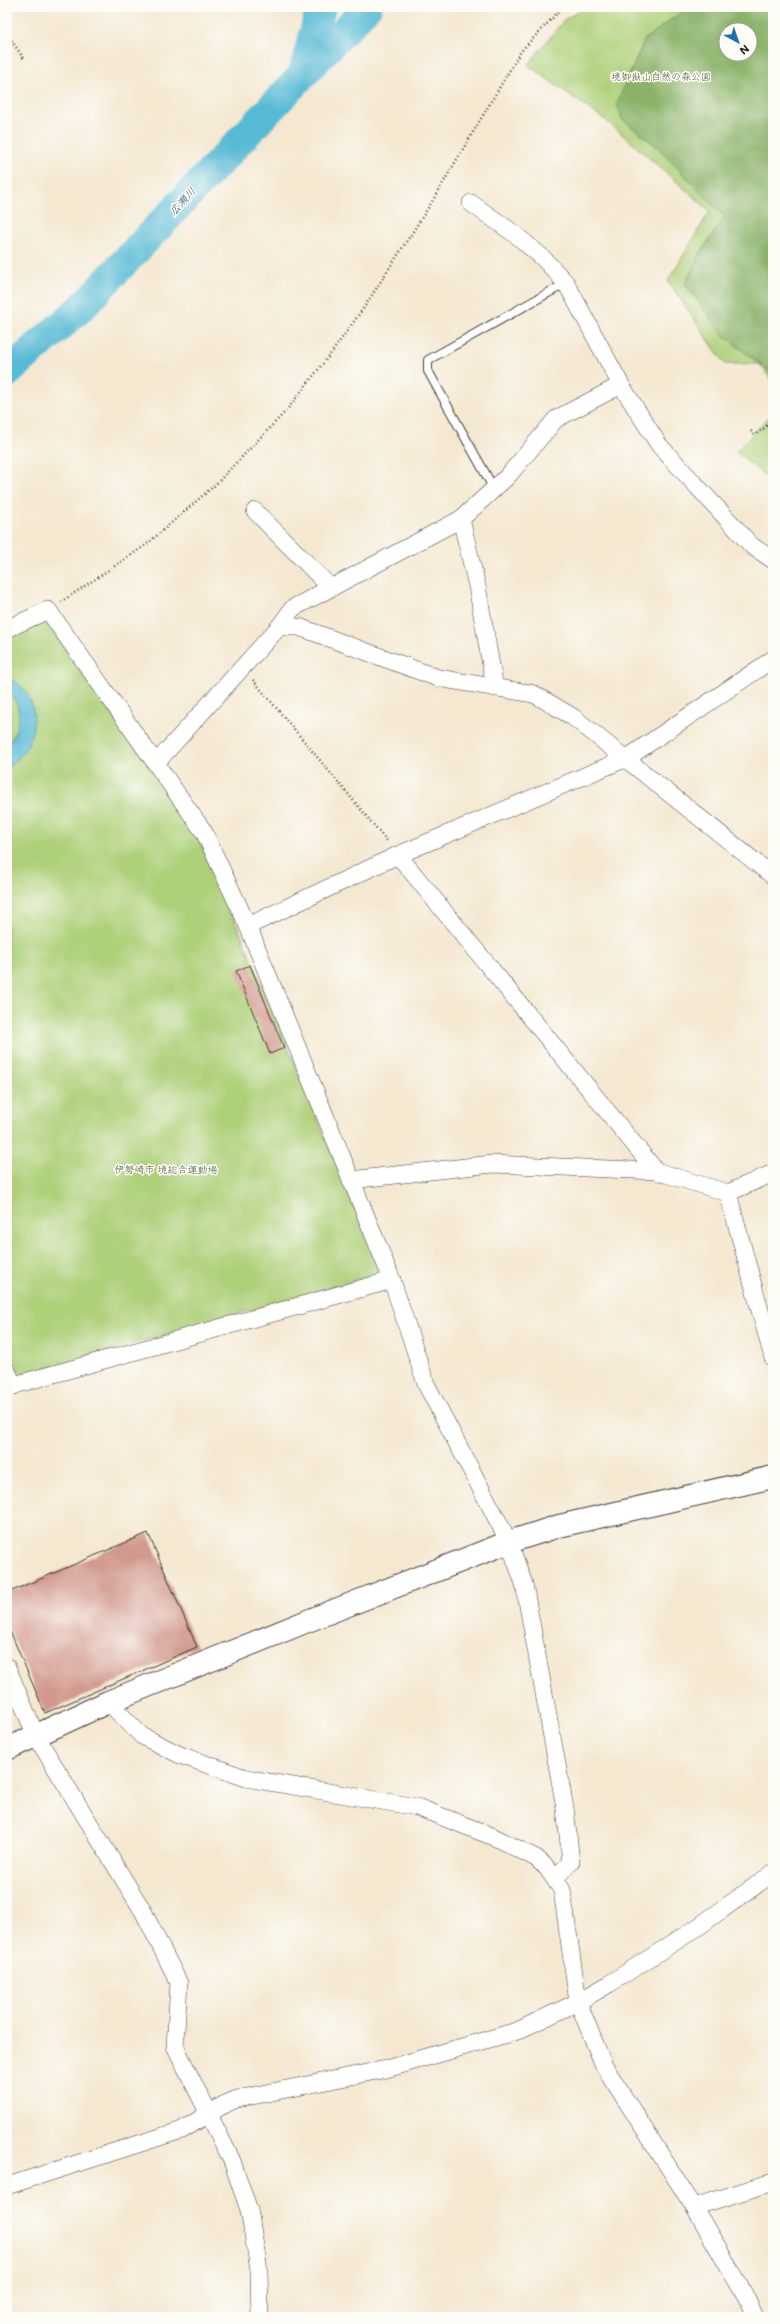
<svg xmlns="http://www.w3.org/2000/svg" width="780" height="2324" font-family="Mali,'Klee One',sans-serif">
<rect width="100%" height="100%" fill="#fdfcf7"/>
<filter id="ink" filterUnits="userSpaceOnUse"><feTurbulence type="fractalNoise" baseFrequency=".025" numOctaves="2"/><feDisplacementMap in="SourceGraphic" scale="8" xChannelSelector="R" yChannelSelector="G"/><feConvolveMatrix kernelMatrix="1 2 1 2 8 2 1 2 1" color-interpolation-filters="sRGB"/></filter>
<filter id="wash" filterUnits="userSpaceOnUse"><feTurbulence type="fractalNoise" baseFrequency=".012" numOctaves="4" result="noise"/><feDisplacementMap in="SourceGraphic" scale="16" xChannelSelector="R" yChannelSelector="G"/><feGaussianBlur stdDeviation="0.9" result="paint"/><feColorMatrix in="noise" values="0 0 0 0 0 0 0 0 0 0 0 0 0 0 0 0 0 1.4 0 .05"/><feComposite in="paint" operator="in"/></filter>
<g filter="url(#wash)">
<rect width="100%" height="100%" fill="#f4e8d1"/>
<g fill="#add079" stroke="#64764a" fill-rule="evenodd">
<path d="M587,7H773V382L760,364H725L668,281L710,211L608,122L528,65L565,19ZM726,30H750V54H726Z"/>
<polygon points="773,413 773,482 736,452"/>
<polygon points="40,620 46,622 179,807 211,862 379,1267 377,1274 25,1375 15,1369 7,1350 7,638"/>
</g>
<path fill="#8ab269" stroke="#536742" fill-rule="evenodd" d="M688,7H773V374L723,335L685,284L700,253L725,217L655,145L622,119L617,103L645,39ZM726,30H750V54H726Z"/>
<path fill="#56bad5" stroke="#396b78" d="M7,678C46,692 39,750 7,767C7,762 5,751 7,747C16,734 28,704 7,694Z"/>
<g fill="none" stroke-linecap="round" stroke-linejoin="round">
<g stroke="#56bad5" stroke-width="30">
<polyline points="304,70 321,7"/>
<polyline points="7,373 83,306 367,7"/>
</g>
</g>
<g id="blocks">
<g fill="#d2988d">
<polygon points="250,965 284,1048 270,1054 236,971"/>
<polygon points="148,1533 197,1647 45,1713 7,1624 7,1593"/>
</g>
</g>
</g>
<g filter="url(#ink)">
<use href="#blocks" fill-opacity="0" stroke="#3c3b37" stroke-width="1"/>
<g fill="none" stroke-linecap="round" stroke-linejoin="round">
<g stroke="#3c3b37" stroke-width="10">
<polyline id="lane" points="494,489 428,371 428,360 566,283"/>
</g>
<g stroke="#3c3b37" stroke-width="18">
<g id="street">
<polyline points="471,203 516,235 543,258 566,283 621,385 659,445 752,546 773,560"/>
<polyline points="255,511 331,588"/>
<polyline points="461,519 477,586 495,688"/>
<polyline points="279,627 293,608 461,519 507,477 556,419 621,385"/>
<polyline points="7,629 48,610 204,832 248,926 392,1280 426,1384 509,1542 524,1584 565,1808 571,1862 555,1878"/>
<polyline points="156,763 279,627 299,627 438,678 534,694 573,717 773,876"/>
<polyline points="398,855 656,1171"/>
<polyline points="248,926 398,855 627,758 773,659"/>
<polyline points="351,1180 492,1164 656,1171 728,1193 773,1173"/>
<polyline points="728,1193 773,1358"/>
<polyline points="7,1371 14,1386"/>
<polyline points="7,1387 392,1280"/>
<polyline points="7,1667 36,1736 143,1911 179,1983 175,2046 232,2161 249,2210 259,2270 260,2317"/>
<polyline points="108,1702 142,1736 180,1755 246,1778 417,1807 494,1837 536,1858 547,1868 562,1890 578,2002 604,2066 694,2207 747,2299 755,2317"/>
<polyline points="7,2186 182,2130 225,2104 237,2099 386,2069 517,2031 578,2002 609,1984 698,1927 773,1873"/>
<polyline points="694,2207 773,2182"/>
</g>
</g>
<g stroke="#3c3b37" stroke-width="24">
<polyline id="secondary" points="7,1749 108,1702 310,1620 509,1542 559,1526 773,1477"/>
</g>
<g stroke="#3c3b37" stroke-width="2.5" stroke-dasharray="1 3" stroke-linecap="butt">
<polyline points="7,34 24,59"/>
<polyline points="751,431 755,435 773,421"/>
<polyline points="61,602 146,545 216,484 286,411 332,352 363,309 430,205 521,51 563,7"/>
<polyline points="253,680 388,842"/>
</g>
<use href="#lane" stroke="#fff" stroke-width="8"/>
<use href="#street" stroke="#fff" stroke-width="17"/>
<use href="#secondary" stroke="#fff" stroke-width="22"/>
</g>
</g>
<g text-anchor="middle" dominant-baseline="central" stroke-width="3" stroke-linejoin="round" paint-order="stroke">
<g font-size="10" fill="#4f5b3d" stroke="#fdfcf7">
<text x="661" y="76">境御嶽山自然の森公園</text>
<text x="166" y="1169">伊勢崎市 境総合運動場</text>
</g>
<g font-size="11" font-style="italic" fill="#335b66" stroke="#fdfcf7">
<text transform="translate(182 201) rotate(-47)">広瀬川</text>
</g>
</g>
<rect width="780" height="2324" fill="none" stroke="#fdfcf7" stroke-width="24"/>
<g transform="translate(738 42) rotate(140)"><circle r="19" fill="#fdfcf7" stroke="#a3a29f"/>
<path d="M0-3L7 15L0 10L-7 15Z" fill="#1f6fb2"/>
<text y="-6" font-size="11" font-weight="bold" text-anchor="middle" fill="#1c1c1c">N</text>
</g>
</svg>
